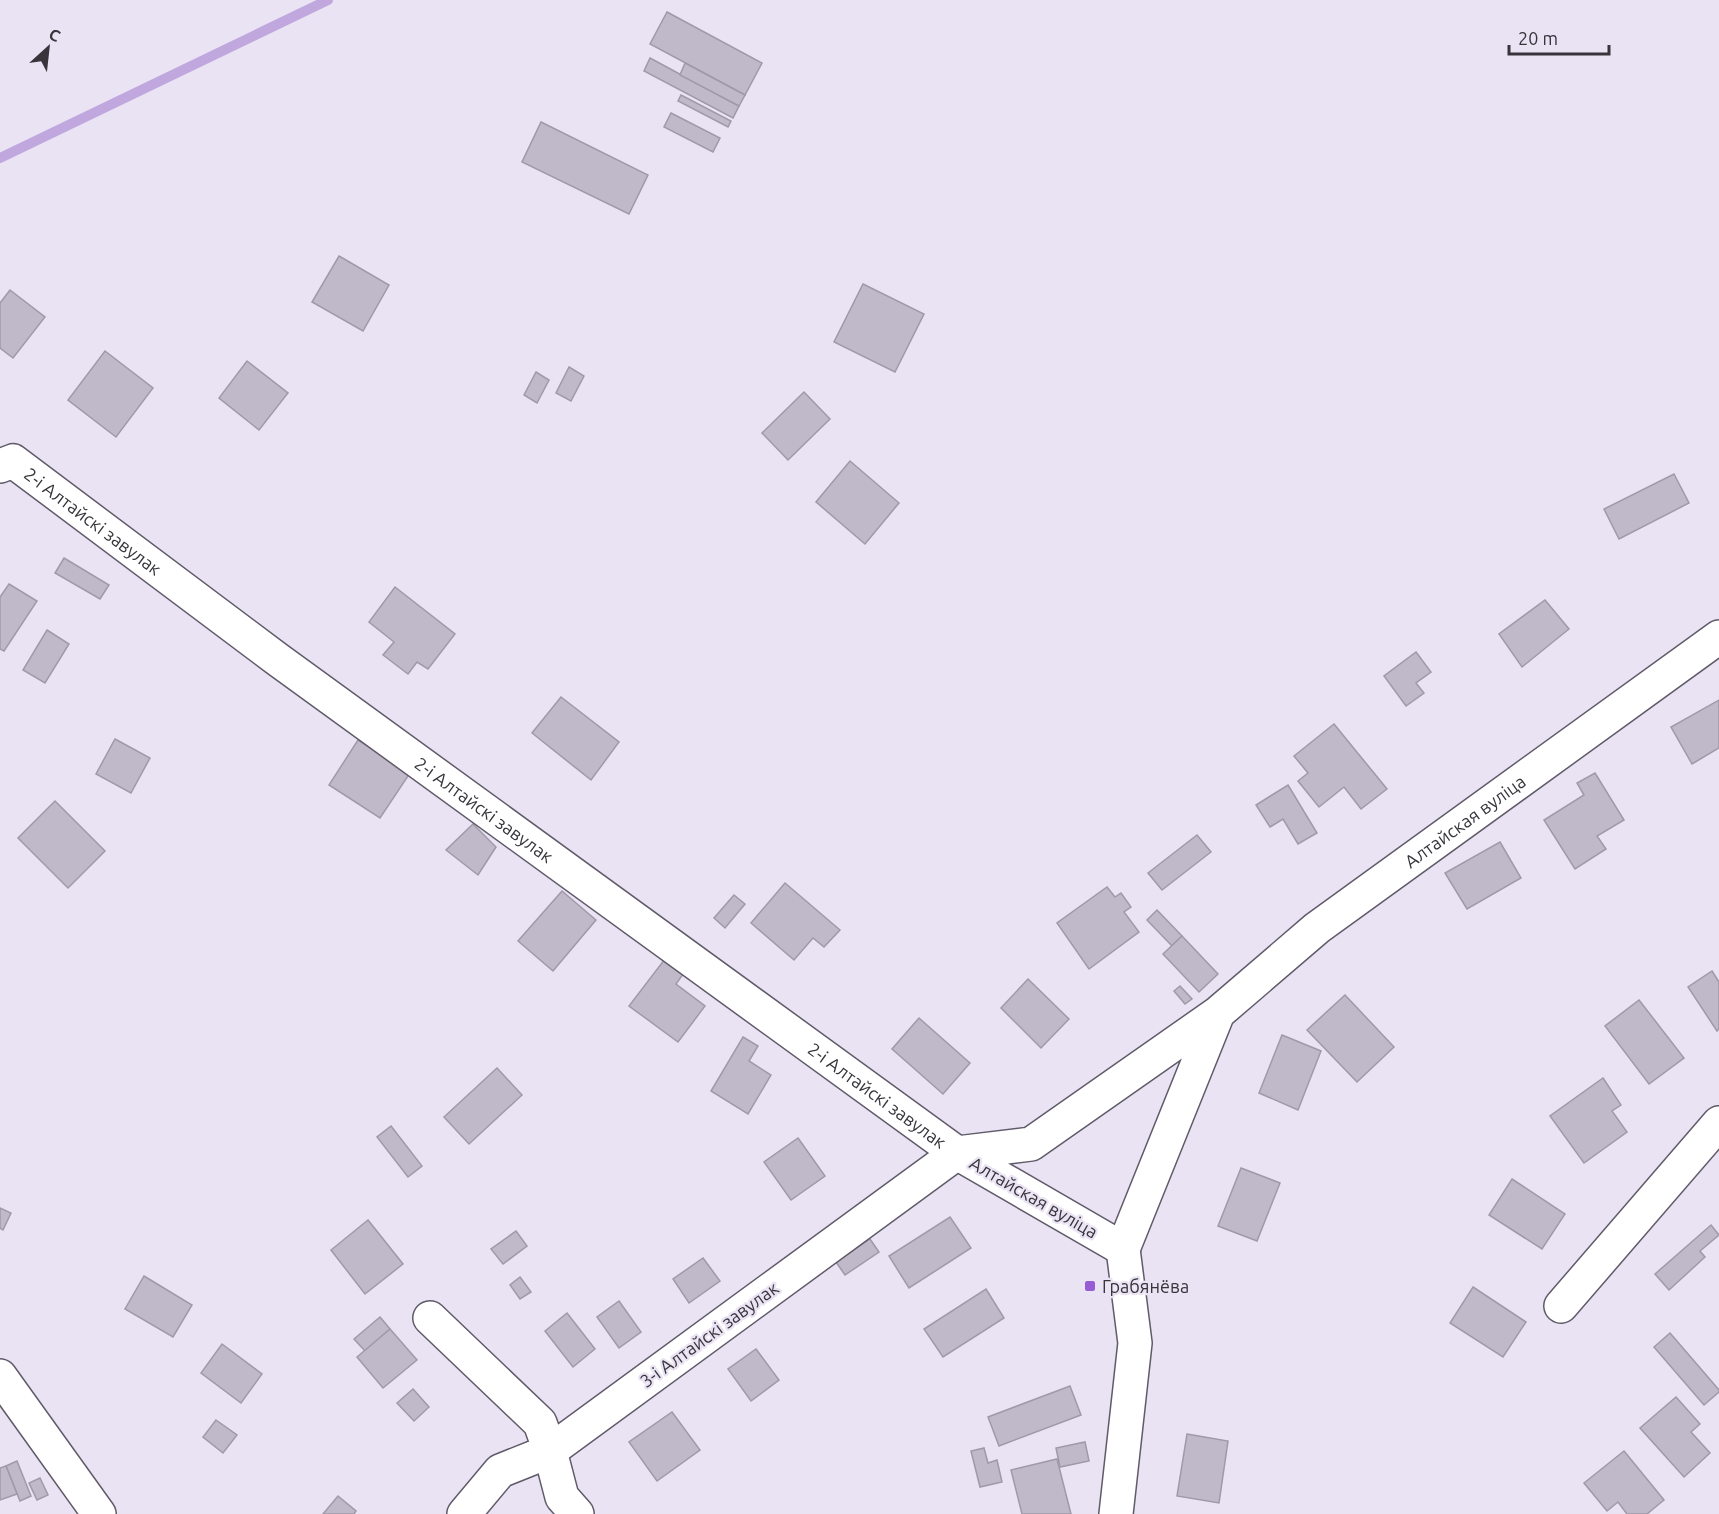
<svg xmlns="http://www.w3.org/2000/svg" width="1719" height="1514" font-family="Ubuntu,sans-serif">
<rect width="100%" height="100%" fill="#eae3f4"/>
<g fill="none" stroke-linecap="round" stroke-linejoin="round">
<polyline stroke="#c0a8de" stroke-width="10" points="0,158 328,0"/>
</g>
<g fill="#c0b9c9" stroke="#a099a9" stroke-width="1.5">
<polygon points="667,12 762,63 745,95 650,44"/>
<polygon points="650,58 739,106 733,118 644,71"/>
<polygon points="685,63 745,95 739,106 680,75"/>
<polygon points="681,95 731,121 728,127 678,101"/>
<polygon points="671,113 720,138 713,152 664,127"/>
<polygon points="541,122 648,175 629,214 522,162"/>
<polygon points="339,256 389,285 363,331 312,302"/>
<polygon points="863,284 924,314 895,372 834,342"/>
<polygon points="10,290 45,317 13,358 0,348 0,303"/>
<polygon points="105,351 153,388 116,437 68,400"/>
<polygon points="247,361 288,393 259,430 219,398"/>
<polygon points="569,367 584,376 571,401 556,393"/>
<polygon points="536,372 549,380 537,403 524,395"/>
<polygon points="804,392 830,419 788,460 762,433"/>
<polygon points="850,461 899,503 865,544 816,502"/>
<polygon points="1674,474 1689,503 1619,539 1604,509"/>
<polygon points="64,558 109,585 100,599 55,573"/>
<polygon points="9,584 37,601 4,651 0,649 0,597"/>
<polygon points="395,587 455,634 428,669 417,662 408,674 383,655 394,642 369,622"/>
<polygon points="1545,600 1569,629 1522,667 1499,634"/>
<polygon points="47,630 69,644 45,683 23,670"/>
<polygon points="1416,652 1431,672 1416,683 1424,693 1406,706 1384,676"/>
<polygon points="561,697 619,742 591,780 532,733"/>
<polygon points="1719,700 1719,748 1692,764 1671,727"/>
<polygon points="1334,724 1387,789 1361,809 1344,787 1319,807 1298,781 1308,773 1294,756"/>
<polygon points="115,739 150,758 131,793 96,774"/>
<polygon points="358,740 410,773 380,818 329,785"/>
<polygon points="1595,773 1624,820 1597,836 1606,849 1575,869 1544,820 1584,795 1577,783"/>
<polygon points="1288,785 1317,833 1298,844 1283,819 1270,827 1256,805"/>
<polygon points="55,801 105,851 68,888 18,838"/>
<polygon points="473,824 496,847 478,875 446,850"/>
<polygon points="1197,835 1211,852 1162,890 1148,873"/>
<polygon points="1500,842 1521,878 1467,909 1445,873"/>
<polygon points="785,883 840,930 824,947 813,938 794,960 751,923"/>
<polygon points="1107,887 1115,897 1121,893 1131,907 1124,912 1139,932 1089,969 1057,923"/>
<polygon points="562,891 596,920 553,971 518,941"/>
<polygon points="734,895 745,904 725,928 714,918"/>
<polygon points="1157,910 1182,936 1172,946 1147,920"/>
<polygon points="1182,936 1218,974 1199,992 1163,954"/>
<polygon points="671,951 689,966 676,984 705,1006 678,1042 629,1006"/>
<polygon points="1712,971 1719,982 1719,1029 1717,1031 1688,987"/>
<polygon points="1028,979 1069,1019 1041,1048 1001,1008"/>
<polygon points="1180,986 1192,999 1185,1004 1174,991"/>
<polygon points="1345,995 1394,1047 1357,1082 1307,1030"/>
<polygon points="1639,1000 1684,1058 1649,1084 1605,1026"/>
<polygon points="919,1018 970,1063 943,1094 892,1049"/>
<polygon points="1282,1035 1321,1051 1298,1110 1259,1093"/>
<polygon points="743,1037 758,1046 749,1061 771,1075 748,1114 711,1091"/>
<polygon points="497,1068 522,1095 469,1144 444,1117"/>
<polygon points="1603,1078 1621,1105 1612,1111 1627,1132 1584,1163 1550,1116"/>
<polygon points="391,1126 422,1166 408,1177 377,1137"/>
<polygon points="798,1138 825,1176 791,1200 764,1162"/>
<polygon points="1241,1168 1280,1183 1257,1241 1218,1226"/>
<polygon points="1512,1179 1565,1214 1542,1249 1489,1215"/>
<polygon points="0,1208 11,1213 3,1230 0,1228"/>
<polygon points="950,1217 971,1248 909,1288 889,1256"/>
<polygon points="368,1220 403,1264 365,1294 331,1250"/>
<polygon points="1711,1225 1719,1235 1700,1251 1705,1257 1669,1290 1655,1274"/>
<polygon points="516,1231 527,1246 503,1264 491,1249"/>
<polygon points="870,1239 879,1252 845,1275 836,1262"/>
<polygon points="703,1258 720,1281 689,1303 673,1279"/>
<polygon points="144,1276 192,1305 173,1337 125,1309"/>
<polygon points="520,1277 531,1292 520,1299 510,1285"/>
<polygon points="1473,1287 1526,1322 1503,1357 1450,1323"/>
<polygon points="986,1289 1004,1318 943,1357 924,1329"/>
<polygon points="619,1301 641,1332 619,1348 597,1317"/>
<polygon points="567,1313 595,1349 573,1367 545,1331"/>
<polygon points="380,1317 390,1329 365,1351 354,1339"/>
<polygon points="390,1329 417,1360 383,1388 357,1357"/>
<polygon points="1670,1333 1719,1390 1719,1392 1704,1405 1654,1347"/>
<polygon points="222,1344 262,1374 241,1403 201,1373"/>
<polygon points="756,1349 779,1380 751,1401 728,1369"/>
<polygon points="1070,1386 1081,1415 999,1446 988,1417"/>
<polygon points="413,1389 429,1407 414,1421 397,1403"/>
<polygon points="1676,1397 1700,1424 1691,1432 1710,1453 1684,1477 1640,1428"/>
<polygon points="672,1412 700,1450 657,1481 629,1442"/>
<polygon points="216,1420 237,1435 223,1453 203,1437"/>
<polygon points="1187,1434 1228,1441 1219,1503 1177,1496"/>
<polygon points="1085,1442 1089,1461 1060,1467 1056,1448"/>
<polygon points="984,1448 988,1463 997,1460 1002,1482 980,1487 971,1451"/>
<polygon points="1624,1451 1664,1500 1647,1514 1627,1514 1618,1502 1607,1511 1584,1483"/>
<polygon points="1057,1459 1071,1514 1022,1514 1011,1470"/>
<polygon points="17,1461 31,1496 20,1501 6,1466"/>
<polygon points="6,1466 17,1494 0,1500 0,1468"/>
<polygon points="40,1478 48,1495 37,1500 29,1483"/>
<polygon points="338,1496 356,1511 354,1514 323,1514"/>
</g>
<g fill="none" stroke-linecap="round" stroke-linejoin="round">
<g stroke="#605a69" stroke-width="36">
<g id="minor">
<path id="s1" d="M0,466L13,461L277,659L957,1153L550,1451L500,1471L464,1514"/>
<polyline points="1561,1306 1719,1123"/>
<polyline points="430,1318 540,1423 550,1451 562,1497 577,1514"/>
<polyline points="0,1376 99,1514"/>
<polyline points="1116,1514 1135,1343 1123,1249"/>
</g>
</g>
<g stroke="#605a69" stroke-width="36">
<g id="secondary">
<path id="s2" d="M1218,1013L1123,1249L957,1153L1031,1144L1218,1013L1317,928L1719,637"/>
</g>
</g>
<use href="#minor" stroke="#fff" stroke-width="33"/>
<use href="#secondary" stroke="#fff" stroke-width="33"/>
</g>
<rect fill="#975cd3" stroke="#eae3f4" stroke-width="2" x="1084" y="1280" width="12" height="12" rx="3"/>
<g text-anchor="middle" dominant-baseline="central" stroke-width="4.5" stroke-linejoin="round" paint-order="stroke">
<g font-size="18" fill="#37343b" stroke="#eae3f4">
<text stroke="none"><textPath href="#s1" startOffset="114">2-і Алтайскі завулак</textPath></text>
<text stroke="none"><textPath href="#s1" startOffset="600">2-і Алтайскі завулак</textPath></text>
<text stroke="none"><textPath href="#s2" startOffset="1062">Алтайская вуліца</textPath></text>
<text stroke="none"><textPath href="#s1" startOffset="1086">2-і Алтайскі завулак</textPath></text>
<text transform="translate(1034 1197) rotate(30)">Алтайская вуліца</text>
<text transform="translate(709 1334) rotate(-36)">3-і Алтайскі завулак</text>
</g>
<g font-size="18" fill="#37343b" stroke="#eae3f4" text-anchor="start">
<text x="1102" y="1286">Грабянёва</text>
</g>
</g>
<g transform="translate(48 48) rotate(27)" stroke="#eae3f4" stroke-width="4.5" paint-order="stroke">
<path d="M0-4.5L10 22L0 15L-10 22Z" fill="#37343b"/>
<text y="-9" font-size="16" font-weight="bold" text-anchor="middle" fill="#37343b">С</text>
</g>
<path d="M1509 45v9h100v-9" fill="none" stroke="#37343b" stroke-width="3"/>
<text x="1518" y="45" font-size="18" fill="#37343b" stroke="#eae3f4" stroke-width="4.5" paint-order="stroke">20 m</text>
</svg>
